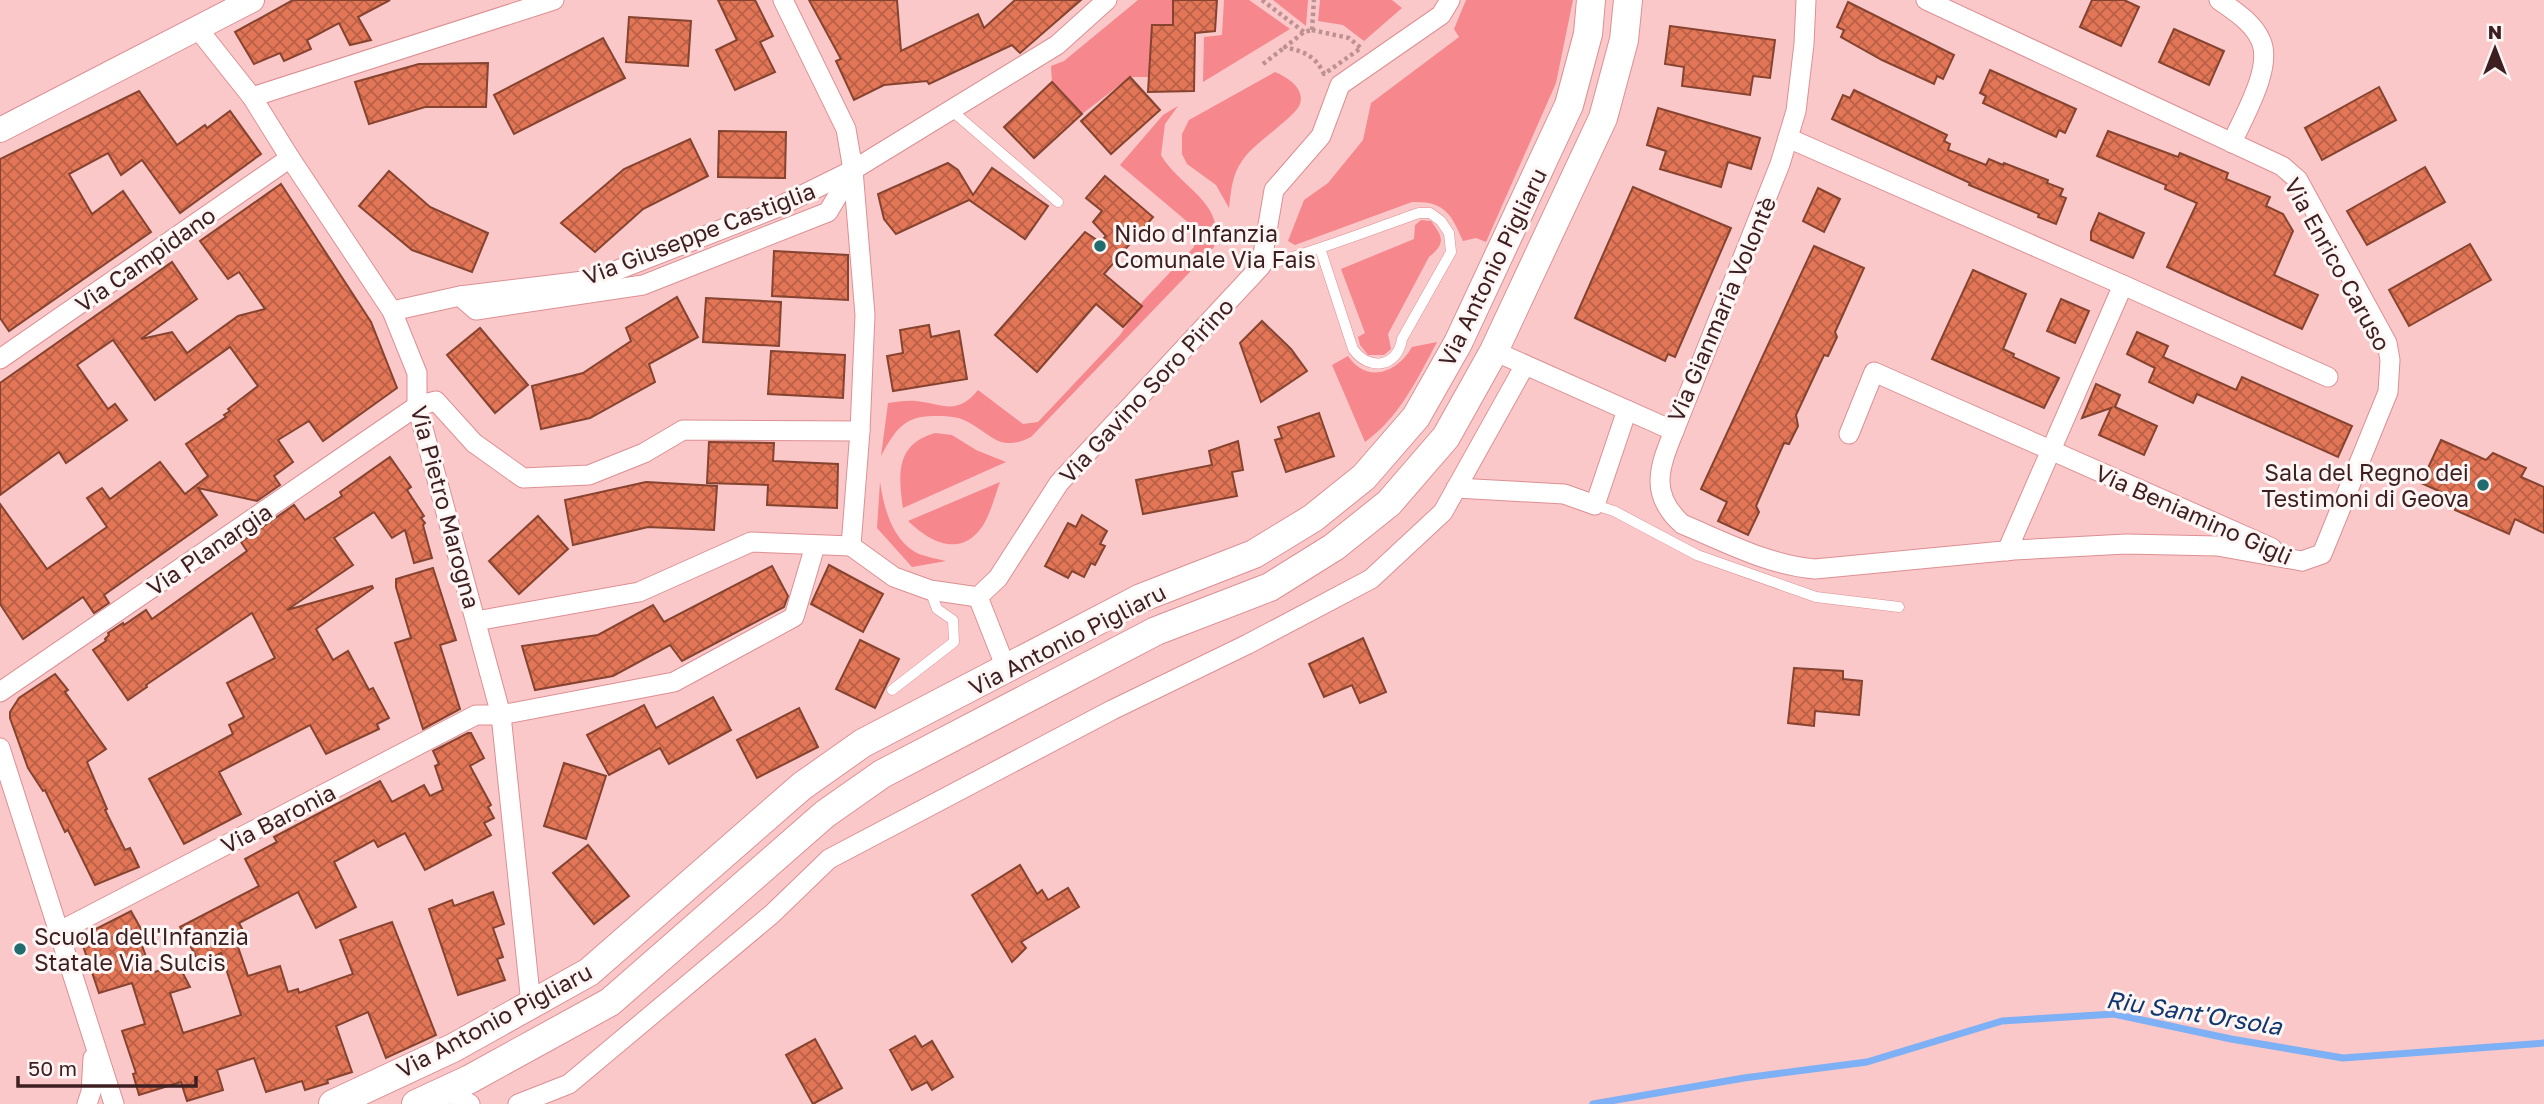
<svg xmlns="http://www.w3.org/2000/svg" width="2544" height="1104" font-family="'Golos Text',sans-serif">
<defs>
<pattern id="building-cross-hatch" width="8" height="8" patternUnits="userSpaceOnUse" patternTransform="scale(1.75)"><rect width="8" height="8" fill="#e27656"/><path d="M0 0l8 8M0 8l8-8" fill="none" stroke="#b96047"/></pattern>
</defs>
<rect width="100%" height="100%" fill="#fac8c9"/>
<g fill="#f5878d">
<polygon points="1138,0 1173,0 1173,25 1152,25 1149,77 1130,77 1082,114 1052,82 1051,66 1064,61"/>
<polygon points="1224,0 1249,0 1290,29 1203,82 1204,37 1222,35"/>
<polygon points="1273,0 1308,0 1306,26"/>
<polygon points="1320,0 1392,0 1402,8 1364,41 1343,25 1318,21"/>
<path d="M1466,0H1573L1556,83L1486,242L1476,238L1463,241C1451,213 1444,201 1412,202L1295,245L1288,241L1304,200L1328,183L1363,140L1371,103L1459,37L1454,29Z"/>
<path d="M1275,72C1287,77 1305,88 1300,104C1295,118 1253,143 1242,161C1232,175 1231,191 1229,208L1216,185L1187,164L1182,154V134L1189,120Z"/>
<path d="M1178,106L1165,124L1161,155C1179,187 1227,203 1214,247L1031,437C999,453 992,434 966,421C956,416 945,416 934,416C903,416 895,431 881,456L888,403C897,402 907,400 916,401C943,404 957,416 978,390L1023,424L1038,422L1120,335L1143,301L1194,247L1196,229L1120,165L1163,115Z"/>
<path d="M1421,220L1431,221C1443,237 1446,243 1429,257L1388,334L1391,349L1384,355H1368L1360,345L1358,337L1365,333L1341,269L1414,239L1415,225Z"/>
<path d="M1437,342C1418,378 1399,418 1365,442L1332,365L1348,356C1367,384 1397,373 1412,347Z"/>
<path d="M935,433L952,435L976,450L1006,462L903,508C898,473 896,444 935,433Z"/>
<path d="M880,482C884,508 892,541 919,554C927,557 938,559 946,561L912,567L877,528Z"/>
<path d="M1000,482C994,498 989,521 977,533C954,557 926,538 908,521Z"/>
</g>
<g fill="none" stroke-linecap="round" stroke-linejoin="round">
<polyline stroke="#7eb0f5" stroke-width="7" points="1593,1104 1744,1078 1867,1062 2002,1021 2114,1014 2231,1039 2343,1058 2544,1043"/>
</g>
<g fill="url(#building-cross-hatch)" stroke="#854330" stroke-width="2">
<polygon points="293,0 390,0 358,17 371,40 350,45 339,23 307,40 311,49 284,61 280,53 254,64 235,32"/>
<polygon points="718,0 755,0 773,36 760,42 775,72 735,90 716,50 737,40"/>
<polygon points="809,0 897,0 901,51 978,14 984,28 1015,0 1081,0 1020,53 1012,45 929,84 927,81 884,85 854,100 836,61 841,59"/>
<polygon points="1173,0 1217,0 1215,31 1195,33 1194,91 1148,92 1152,25 1173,25"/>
<polygon points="2092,0 2124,0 2139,7 2121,46 2080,27"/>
<polygon points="1848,2 1954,55 1943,79 1937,76 1934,84 1882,60 1841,37 1844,30 1837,27"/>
<polygon points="629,17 691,21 688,66 626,62"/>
<polygon points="1670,26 1775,40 1770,78 1753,76 1750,95 1682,86 1684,67 1665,64"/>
<polygon points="2174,29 2224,51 2209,85 2159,62"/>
<polygon points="603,38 625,78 514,134 494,95"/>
<polygon points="488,63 486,107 425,107 369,124 355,82 419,64"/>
<polygon points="1990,70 2076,109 2065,133 2059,130 2056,137 1983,103 1986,96 1980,93"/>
<polygon points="1130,77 1160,110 1111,154 1081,121"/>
<polygon points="1052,82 1082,114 1034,158 1004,127"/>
<polygon points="2379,87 2396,120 2322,160 2305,128"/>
<polygon points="1854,90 1947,135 1944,141 1950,144 1948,150 1986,165 1989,159 2003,165 2004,163 2048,180 2047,183 2063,189 2060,196 2066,198 2056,224 2038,217 2039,214 1969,185 1970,183 1832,119 1843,95 1850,98"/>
<polygon points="139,91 177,145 205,125 207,128 230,111 261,154 180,213 142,160 121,175 108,153 69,174 92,214 123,191 151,232 9,331 0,318 0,159"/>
<polygon points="1658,108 1760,138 1751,169 1728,162 1721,187 1660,169 1666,151 1647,145"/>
<polygon points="719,131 786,132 785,178 718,177"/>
<polygon points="2108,131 2178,157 2180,153 2228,173 2226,179 2270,197 2266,206 2283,214 2293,231 2274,275 2318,295 2302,329 2167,267 2197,203 2165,189 2166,185 2097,156"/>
<polygon points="690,139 708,176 643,209 595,252 561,223 624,169"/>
<polygon points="948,163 958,170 973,195 992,168 1048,206 1025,239 969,200 896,234 884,219 878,194"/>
<polygon points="2425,167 2445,202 2367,245 2347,211"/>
<polygon points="389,171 430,207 488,233 472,272 412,250 359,206"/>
<polygon points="1105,176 1153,217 1104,274 1142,306 1123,327 1096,304 1037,372 995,335 1085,232 1100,242 1106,236 1093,222 1102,211 1086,198"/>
<polygon points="281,184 371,322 397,388 323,441 309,421 278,440 293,462 274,476 280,485 257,501 198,488 217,515 104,595 109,603 94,613 83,597 23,639 0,604 0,504 47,569 107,527 87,498 102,488 110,499 160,462 185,494 208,476 186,444 226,417 224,415 230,411 228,409 258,386 230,347 155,400 113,340 77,365 108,409 115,404 127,420 66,463 59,452 0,495 0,383 172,262 197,299 141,339 172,332 187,353 238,316 265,309 239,272 228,279 200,241"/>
<polygon points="1633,187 1731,228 1675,357 1668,354 1665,361 1575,318"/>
<polygon points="1818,188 1840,199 1824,232 1803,221"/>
<polygon points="2099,213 2144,233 2133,258 2091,240 2091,232"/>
<polygon points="2470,244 2491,280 2409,326 2389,290"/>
<polygon points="1814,246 1864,268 1835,332 1837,337 1828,356 1824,355 1796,415 1798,426 1789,444 1784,443 1756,506 1759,512 1748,535 1718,521 1727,502 1701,489"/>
<polygon points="774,251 848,255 848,300 772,296"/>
<polygon points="1973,270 2026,294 2003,349 2014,354 2013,357 2059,378 2044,408 1932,359"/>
<polygon points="677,297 698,337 649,364 655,382 590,418 541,429 532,386 583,373 631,341 626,328"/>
<polygon points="706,298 781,302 779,346 703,342"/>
<polygon points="2061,299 2089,311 2075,343 2047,331"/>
<polygon points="1262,321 1291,349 1307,371 1261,402 1240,343"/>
<polygon points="929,325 931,337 959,331 967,379 893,391 887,356 903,353 900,330"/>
<polygon points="480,328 528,385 495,413 447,355"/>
<polygon points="2137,332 2168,346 2163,357 2236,390 2242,377 2352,426 2338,457 2197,394 2193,403 2149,382 2155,368 2127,354"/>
<polygon points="771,351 845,355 843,398 768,394"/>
<polygon points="2096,384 2120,395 2115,407 2157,426 2144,455 2099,435 2111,408 2082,418"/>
<polygon points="1319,413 1334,456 1286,472 1275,440 1282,438 1278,427"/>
<polygon points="2441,440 2486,460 2493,453 2526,468 2521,477 2544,487 2544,533 2515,519 2509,534 2455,510 2459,500 2421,483"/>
<polygon points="1238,441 1243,470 1232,472 1237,496 1143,514 1136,480 1212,465 1209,451"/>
<polygon points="709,442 774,443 773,461 838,464 837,508 767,505 768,485 707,483"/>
<polygon points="390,457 411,487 407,490 424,516 421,518 425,523 423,525 432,558 414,563 405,530 392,538 374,512 334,538 353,565 287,610 372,586 373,588 316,629 333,660 348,651 369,690 373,688 389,718 377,724 379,729 326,754 310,725 219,772 241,814 184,844 149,779 233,734 229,725 244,717 227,683 275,658 252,613 146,685 147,687 128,700 93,650 106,641 105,639 109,635 108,633 123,623 124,625 146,610 152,619 247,551 241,542 294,505 305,520 342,496 340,492"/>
<polygon points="646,482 717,486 714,530 648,527 573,545 565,500"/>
<polygon points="1082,515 1107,531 1100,544 1105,546 1095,565 1091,563 1084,577 1072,571 1068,578 1045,566 1068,523 1076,527"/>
<polygon points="538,516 568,549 519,594 489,561"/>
<polygon points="829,565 883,594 863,632 811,604"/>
<polygon points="772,566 788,596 784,607 682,661 670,645 613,676 535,690 522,646 598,635 653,605 664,622"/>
<polygon points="433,568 456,640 440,645 460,709 423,729 395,643 411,638 396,587 396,579"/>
<polygon points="1363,638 1386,692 1360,703 1352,685 1324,697 1309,664"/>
<polygon points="860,640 899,659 875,708 836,689"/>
<polygon points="1794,668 1843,671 1843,679 1862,681 1859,715 1815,711 1814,726 1788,723"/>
<polygon points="55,674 68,690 65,692 106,749 87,762 107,809 105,810 125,850 130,848 139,867 95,885 68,830 65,832 45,790 43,791 28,768 10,718 10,712 19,698"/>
<polygon points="713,697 731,730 669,764 660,748 609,775 587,735 644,705 656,728"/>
<polygon points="799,708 818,747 757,778 737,740"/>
<polygon points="468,733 471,733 484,758 470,766 491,805 488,807 494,818 484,823 491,835 425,870 405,833 378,847 374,840 334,862 356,907 316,928 298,892 239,923 247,938 237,944 248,976 280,966 288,992 298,989 299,993 353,974 340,940 392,922 436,1035 386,1058 368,1012 336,1026 352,1072 327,1080 328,1083 305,1090 302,1081 266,1092 254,1058 217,1070 223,1090 187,1101 181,1082 139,1095 133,1074 136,1073 122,1031 145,1024 132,983 99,993 80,937 131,911 146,938 140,940 152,973 178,964 190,987 170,993 183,1033 241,1015 221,953 200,964 180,927 259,886 245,859 277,842 274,837 380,781 392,802 424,785 430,796 443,790 435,766 439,764 433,751"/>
<polygon points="564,763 606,776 586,839 544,826"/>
<polygon points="588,845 629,896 594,924 553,873"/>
<polygon points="1020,865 1037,894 1042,890 1048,900 1068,888 1079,907 1021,942 1026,948 1012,962 972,895"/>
<polygon points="493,892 504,924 493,928 503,957 497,959 505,980 458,995 429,909 452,900 454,906"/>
<polygon points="915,1036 922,1047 932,1041 953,1077 932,1090 927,1082 912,1090 890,1050"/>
<polygon points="815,1039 842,1088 813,1104 786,1055"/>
</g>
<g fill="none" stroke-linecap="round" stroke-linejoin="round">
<g stroke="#dd8f92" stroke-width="11">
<g id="service">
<polyline points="951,110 1058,202"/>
<path d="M1261,266C1315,252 1367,231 1419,213H1430L1441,221L1449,233L1451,252L1402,339C1398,367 1369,372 1353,349L1320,248"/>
<polyline points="1595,505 1614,511 1697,555 1816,597 1899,607"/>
<polyline points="892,690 954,642 953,620 937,609 930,590"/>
</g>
</g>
<g stroke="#dd8f92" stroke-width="21">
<g id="minor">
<polyline points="783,0 846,129 853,170 865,315 860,431 851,546"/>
<polyline points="1926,0 2282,166 2298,180 2387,343 2390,360 2388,392 2322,554 2302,561"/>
<path d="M2219,0C2234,11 2253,22 2261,41C2273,68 2243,117 2232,143"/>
<polyline points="198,29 252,97 290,158 392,311 417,373 417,406 501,715 531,1004"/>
<polyline points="252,97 554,0"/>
<polyline points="1788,138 2123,285 2007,551"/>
<polyline points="2123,285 2328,377"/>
<polyline points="460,296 476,310 643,285 828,212 853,170"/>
<polyline points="392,311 460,296 592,280 776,208 853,170 1057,45 1107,0"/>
<polyline points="1494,351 1674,431 1780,164 1796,111 1804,44 1806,0"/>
<polyline points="0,359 290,158"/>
<path d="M1674,431C1659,468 1649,494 1682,524C1725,542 1768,565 1815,569L2014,550L2126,544L2217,546L2302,561"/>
<polyline points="1849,434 1874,372 2272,548"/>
<polyline points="1456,488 1564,494 1595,505 1627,410"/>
<polyline points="851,546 894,577 930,590 978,597"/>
<polyline points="978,597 998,578 1059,483 1261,266 1274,190 1321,136 1340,85 1441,15 1450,0"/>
<polyline points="978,597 1006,668"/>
<polyline points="476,621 639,592 751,542 851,546"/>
<polyline points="0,692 417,406 436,401 474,443 523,478 589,475 644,453 683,430 860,431"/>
<polyline points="0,748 114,1104"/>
<polyline points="58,932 476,715 501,715 674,682 794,617 815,546"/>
<polyline points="446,1090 470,1104"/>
<polyline points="87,1104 91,1092 93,1058"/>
<polyline points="518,1104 569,1084 772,914 829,859 1112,710 1248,644 1371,579 1443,512 1525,365"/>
</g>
</g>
<g stroke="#dd8f92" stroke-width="26">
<polyline id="tertiary" points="0,130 252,0"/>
</g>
<g stroke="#dd8f92" stroke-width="30">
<g id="secondary">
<polyline points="333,1104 453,1048 589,972 802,786 863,743 1141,598 1254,554 1313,518 1364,477 1416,417 1458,343 1569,105 1588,34 1591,0"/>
<polyline points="416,1104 470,1079 610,1002 825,814 882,774 1156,631 1270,587 1334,547 1389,503 1446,437 1494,351 1603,118 1624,40 1628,0"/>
</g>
</g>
<g stroke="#bd9192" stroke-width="4.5" stroke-dasharray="3.5 3.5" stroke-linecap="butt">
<polyline points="1262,0 1304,32"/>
<path d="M1312,30L1349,38L1361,48L1324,74C1315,55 1304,52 1285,47L1304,32Z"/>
<polyline points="1312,30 1314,0"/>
<polyline points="1263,64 1285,47"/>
</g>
<use href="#service" stroke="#fff" stroke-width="10"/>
<use href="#minor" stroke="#fff" stroke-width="19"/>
<use href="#tertiary" stroke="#fff" stroke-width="24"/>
<use href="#secondary" stroke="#fff" stroke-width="28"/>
</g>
<g fill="#206c6e" stroke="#fef5f5" stroke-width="2.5">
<circle cx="1100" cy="246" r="7"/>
<circle cx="2483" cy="485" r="7"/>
<circle cx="20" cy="949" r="7"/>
</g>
<g text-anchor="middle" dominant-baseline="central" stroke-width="6" stroke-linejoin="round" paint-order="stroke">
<g font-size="23" fill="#3e1f21" stroke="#fef5f5">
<text transform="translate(699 233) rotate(-21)">Via Giuseppe Castiglia</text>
<text transform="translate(145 259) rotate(-35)">Via Campidano</text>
<text transform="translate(2338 264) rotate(61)">Via Enrico Caruso</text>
<text transform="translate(1492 267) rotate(-64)">Via Antonio Pigliaru</text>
<text transform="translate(1721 309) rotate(-67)">Via Gianmaria Volontè</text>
<text transform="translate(1146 390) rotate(-47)">Via Gavino Soro Pirino</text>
<text transform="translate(446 507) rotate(75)">Via Pietro Marogna</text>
<text transform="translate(2194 514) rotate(24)">Via Beniamino Gigli</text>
<text transform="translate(209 549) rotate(-34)">Via Planargia</text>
<text transform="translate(1067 639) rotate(-27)">Via Antonio Pigliaru</text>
<text transform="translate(278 818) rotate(-27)">Via Baronia</text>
<text transform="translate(494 1020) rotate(-28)">Via Antonio Pigliaru</text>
</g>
<g font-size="23" fill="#3e1f21" stroke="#fef5f5" text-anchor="start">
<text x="1114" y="233">Nido d'Infanzia<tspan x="1114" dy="26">Comunale Via Fais</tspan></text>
<text x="2469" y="472" text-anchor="end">Sala del Regno dei<tspan x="2469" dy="26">Testimoni di Geova</tspan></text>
<text x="34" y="936">Scuola dell'Infanzia<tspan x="34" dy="26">Statale Via Sulcis</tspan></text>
</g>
<g font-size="24" font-style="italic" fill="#0e376d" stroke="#fef5f5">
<text transform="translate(2194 1012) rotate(9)">Riu Sant'Orsola</text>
</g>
</g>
<g transform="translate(2495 49)" stroke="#fef5f5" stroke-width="5" paint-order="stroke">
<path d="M0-5L12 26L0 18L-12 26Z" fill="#3e1f21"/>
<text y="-10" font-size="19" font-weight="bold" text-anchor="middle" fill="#3e1f21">N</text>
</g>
<path d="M18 1076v10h178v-10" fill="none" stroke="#3e1f21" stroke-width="3.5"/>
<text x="28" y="1076" font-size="21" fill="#3e1f21" stroke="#fef5f5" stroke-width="5" paint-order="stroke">50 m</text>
</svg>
